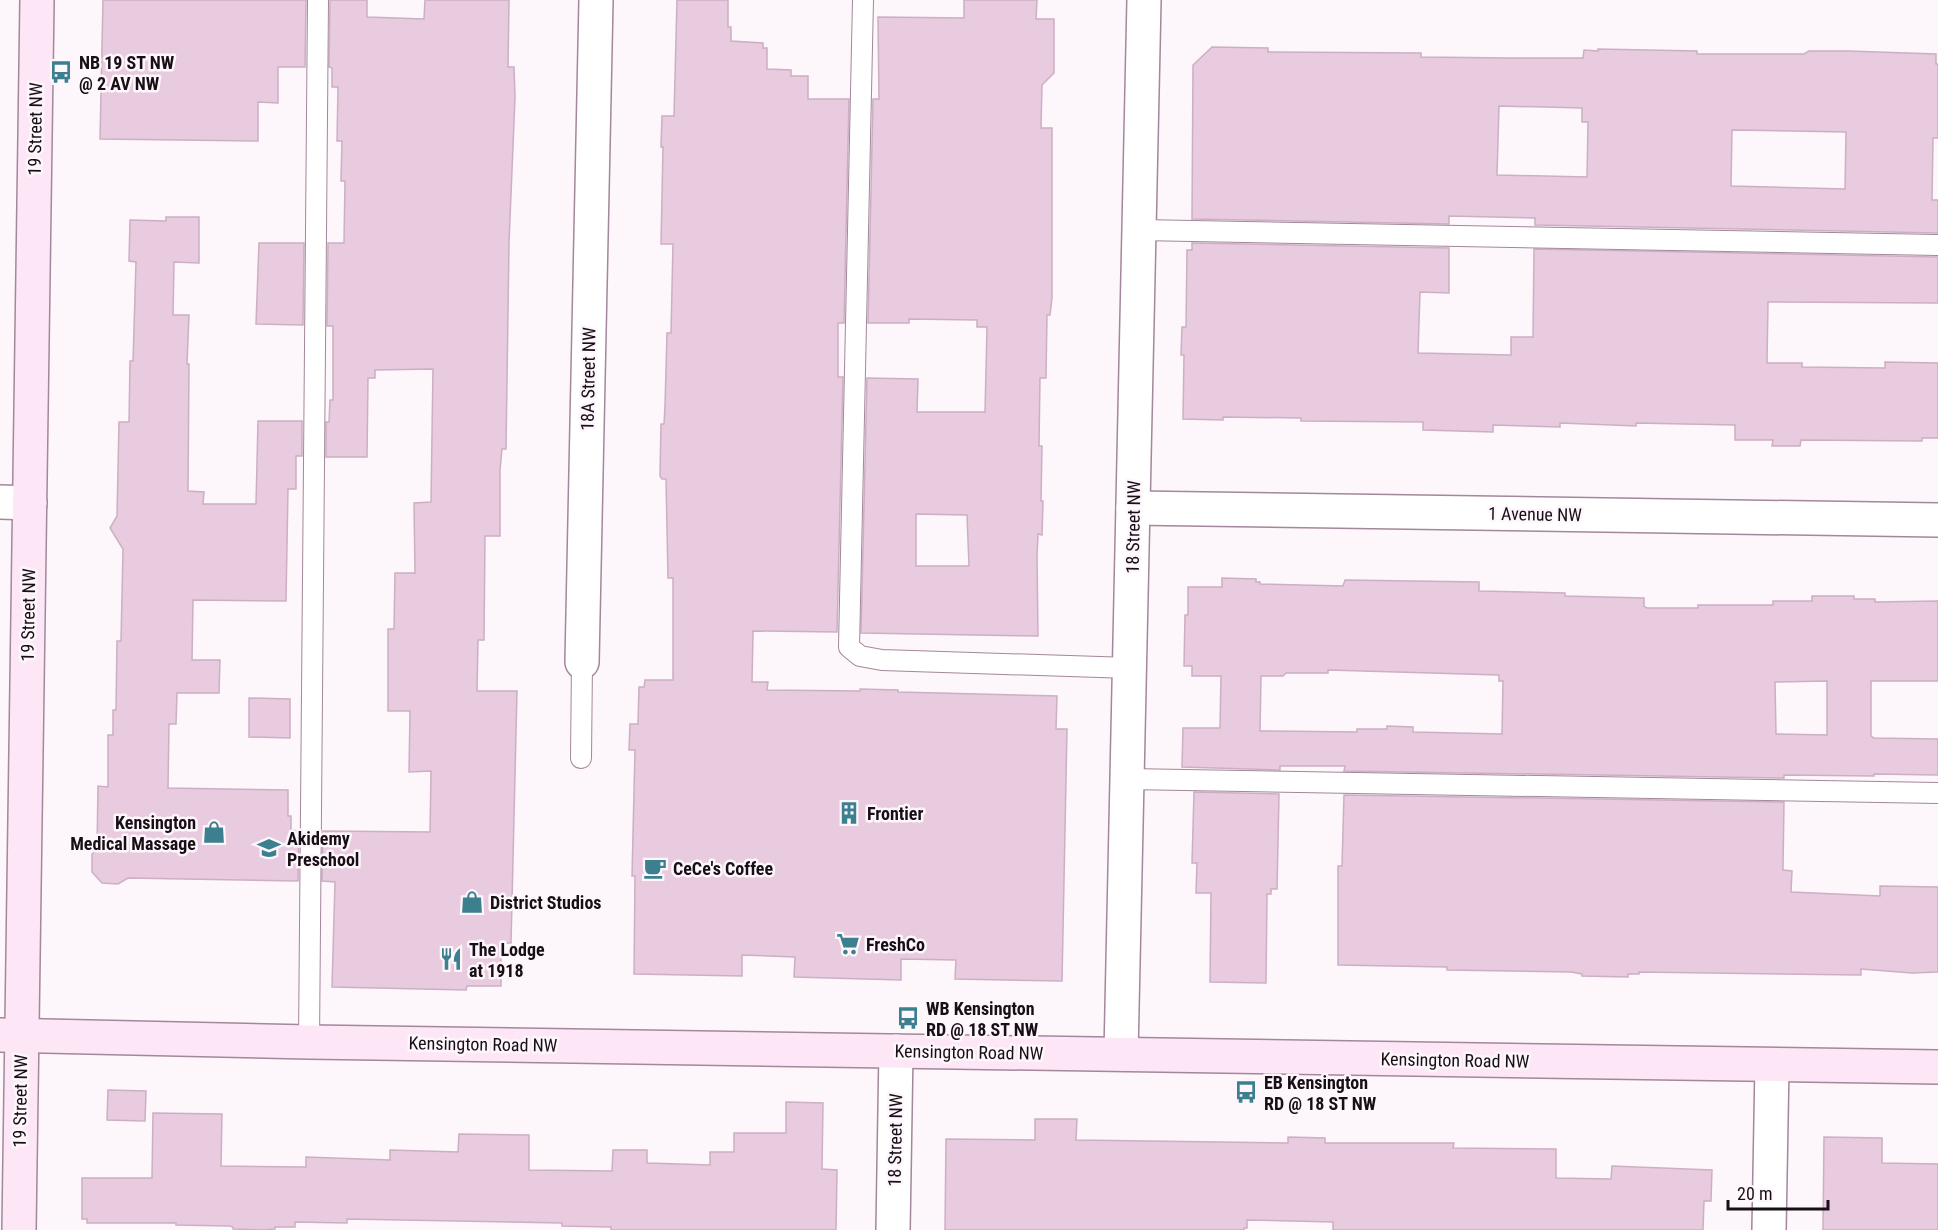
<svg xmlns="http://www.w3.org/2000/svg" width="1938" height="1230" font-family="'Roboto Condensed',sans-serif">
<rect width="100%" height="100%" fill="#fdf6fb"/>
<g fill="#e8cbdf" stroke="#ccafc3" stroke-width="1.5" fill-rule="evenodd">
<polygon points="103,0 306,0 305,67 278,67 278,103 258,102 258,141 100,139"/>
<polygon points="330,0 367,0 367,17 424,19 425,0 509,0 508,67 514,67 515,97 509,243 506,449 502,449 500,470 500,536 485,536 484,640 478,640 477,691 517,691 511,943 501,943 501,986 467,986 466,990 332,987 335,882 322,881 323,831 430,832 431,771 409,772 410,711 388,711 388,629 394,629 395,573 415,573 414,503 431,502 433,369 375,370 375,378 368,378 367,457 326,457 326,422 329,422 330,400 333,400 333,326 327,326 328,243 344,243 345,181 341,181 342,141 337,141 338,87 332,87 332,68 329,67"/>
<polygon points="677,0 728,0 728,27 731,27 731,41 763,43 763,48 767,48 767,69 791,70 791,76 808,76 808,99 849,99 844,323 838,323 838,377 843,377 837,632 753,631 752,682 768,682 767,690 860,691 860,689 898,690 898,692 1057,696 1056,729 1067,729 1062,981 955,979 956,960 901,959 901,980 794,977 795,957 742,955 742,976 634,974 635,876 632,876 635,750 629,750 630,724 638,724 639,687 644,687 645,680 673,680 673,578 668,578 666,479 662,479 660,476 661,424 664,424 665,406 667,333 671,333 673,244 661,244 663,147 661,147 662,116 674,116"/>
<path d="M964,0H1037L1036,19H1054V73L1042,85L1041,128H1052V298L1050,315H1047L1046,378H1040L1039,446H1042L1041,501H1043L1042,535L1038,534L1037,556L1038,636L861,633L867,378L918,379L917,412H985L987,327H977V320L909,319V323H868L873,99H879L878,17L964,18ZM916,514L967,515L969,566H916Z"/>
<path d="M1212,47L1268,48V52L1421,53V57L1508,58H1583L1584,50L1598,51V49L1697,51V54H1804L1809,51H1848L1936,54V64H1938V138H1933L1932,200H1938V233L1535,225V218L1449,216V224L1192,219L1193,65ZM1499,106L1582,108V122H1588L1587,177L1497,175ZM1732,130L1846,132L1845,189L1731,186Z"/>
<polygon points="166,217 199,217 199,263 174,262 173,315 189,315 187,364 189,364 188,491 204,492 203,504 256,504 258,421 302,421 302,456 296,456 296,489 288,489 286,601 193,600 192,660 220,660 219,693 177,693 176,724 169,724 168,788 288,790 288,816 291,816 291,830 299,831 298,881 128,878 118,884 102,883 92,872 92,854 97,850 98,786 108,787 108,735 113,735 113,710 116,710 117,641 121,641 123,549 110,528 117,516 119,422 129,422 130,361 133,361 136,262 129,261 130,220 166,221"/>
<polygon points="259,243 304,243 303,325 256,324"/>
<polygon points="1192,243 1449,248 1449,293 1420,292 1418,353 1511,355 1511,337 1533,337 1534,249 1938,257 1938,303 1768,302 1767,363 1802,363 1802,367 1885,368 1885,362 1938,363 1938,438 1922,438 1922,441 1801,440 1800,446 1772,446 1773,440 1735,440 1735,425 1636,423 1636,426 1560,423 1560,427 1493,425 1493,432 1423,430 1423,422 1301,421 1301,418 1223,417 1223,420 1183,419 1184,355 1181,355 1182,327 1186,327 1187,250 1192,250"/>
<path d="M1222,578L1256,579V582H1260V584L1343,586L1345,580L1479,582V591L1565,593V596L1644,598V606L1647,608H1698V605H1773V601H1812V596H1854V599H1875V602L1938,601V681H1871V736L1874,738L1938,739V775L1874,774V776L1784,775V778L1344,771L1345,766H1280V770L1182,767L1183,728H1220L1221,676H1192V666H1184L1185,615H1188V587H1222ZM1328,670L1499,675V681H1503L1502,734L1413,732V727L1387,726V729H1357V732L1260,731L1261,676H1283L1286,673H1328ZM1827,681V735L1776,734L1775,682Z"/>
<polygon points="249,698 290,699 290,738 249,737"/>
<polygon points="1194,792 1279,794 1277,889 1271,889 1271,894 1267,894 1266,983 1210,982 1211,893 1196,893 1197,863 1192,863"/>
<polygon points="1344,795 1784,802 1783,868 1783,870 1792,871 1791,892 1880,896 1880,886 1938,887 1938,972 1912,973 1861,969 1861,975 1639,972 1639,974 1628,974 1628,977 1582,976 1582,974 1571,972 1447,970 1447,967 1338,965 1338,866 1342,866"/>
<polygon points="108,1090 146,1091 145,1121 107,1120"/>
<polygon points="786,1102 823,1103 822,1169 837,1170 836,1230 611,1230 611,1227 562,1226 562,1223 347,1219 347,1223 295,1222 295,1227 275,1227 275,1229 263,1230 233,1229 233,1227 230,1226 176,1225 176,1223 87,1223 87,1219 82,1219 82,1178 152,1178 153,1113 222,1114 221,1166 306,1167 306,1157 390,1160 390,1150 458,1152 459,1134 529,1135 529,1170 612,1171 613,1150 647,1150 647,1163 710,1165 710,1152 734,1152 734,1133 786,1133"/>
<polygon points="1035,1119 1077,1119 1076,1140 1288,1143 1288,1137 1325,1138 1325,1143 1454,1143 1453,1148 1556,1149 1556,1178 1611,1179 1612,1166 1712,1170 1711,1201 1704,1201 1703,1230 1333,1230 1333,1222 1247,1220 1247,1228 1244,1228 1244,1230 945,1230 946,1139 1035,1140"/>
<polygon points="1824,1137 1882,1138 1882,1163 1938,1164 1938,1230 1823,1230"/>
</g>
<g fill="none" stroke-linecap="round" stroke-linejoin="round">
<g stroke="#a3879a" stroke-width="22">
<g id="lane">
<polyline points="863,0 849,647 860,656 882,660 1130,668"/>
<polyline points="1139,230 1938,245"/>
<polyline points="581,758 582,662"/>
<polyline points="1127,779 1938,793"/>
<polyline points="309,1042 318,0"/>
</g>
</g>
<g stroke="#a3879a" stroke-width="36">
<g id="street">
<polyline points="0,502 30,503"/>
<polyline points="1133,508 1938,520"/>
<polyline points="582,662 596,0"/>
<polyline points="1121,1054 1144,0"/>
<polyline points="893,1230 896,1051"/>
<polyline points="1769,1230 1772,1065"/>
</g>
</g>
<g stroke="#a3879a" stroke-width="36">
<g id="secondary">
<polyline points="0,1035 309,1042 1938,1067"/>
<polyline points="19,1230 37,0"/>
</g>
</g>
<use href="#lane" stroke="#fff" stroke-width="20"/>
<use href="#street" stroke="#fff" stroke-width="33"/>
<use href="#secondary" stroke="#fde7f7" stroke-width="33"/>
</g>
<defs>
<g id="bus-bare" transform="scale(1.8)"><path d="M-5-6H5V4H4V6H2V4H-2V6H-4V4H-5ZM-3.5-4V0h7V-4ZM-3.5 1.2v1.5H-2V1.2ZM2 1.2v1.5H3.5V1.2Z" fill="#3c808f" stroke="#fdf6fb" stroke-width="2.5" paint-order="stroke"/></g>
<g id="building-bare" transform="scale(1.8)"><path d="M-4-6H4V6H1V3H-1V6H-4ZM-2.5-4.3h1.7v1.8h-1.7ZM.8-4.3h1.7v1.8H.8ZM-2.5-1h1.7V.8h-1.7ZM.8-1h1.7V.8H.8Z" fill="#3c808f" stroke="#fdf6fb" stroke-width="2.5" paint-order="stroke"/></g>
<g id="shop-bare" transform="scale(1.8)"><path d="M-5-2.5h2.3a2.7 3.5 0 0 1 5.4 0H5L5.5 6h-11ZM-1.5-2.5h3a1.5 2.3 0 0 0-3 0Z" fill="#3c808f" stroke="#fdf6fb" stroke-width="2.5" paint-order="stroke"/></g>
<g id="school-bare" transform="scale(1.8)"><path d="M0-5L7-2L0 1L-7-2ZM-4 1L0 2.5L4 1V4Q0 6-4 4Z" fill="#3c808f" stroke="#fdf6fb" stroke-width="2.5" paint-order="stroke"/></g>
<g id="cafe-bare" transform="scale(1.8)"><path d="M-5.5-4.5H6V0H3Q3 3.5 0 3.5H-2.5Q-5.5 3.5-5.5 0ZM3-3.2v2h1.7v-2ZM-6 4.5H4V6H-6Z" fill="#3c808f" stroke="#fdf6fb" stroke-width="2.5" paint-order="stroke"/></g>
<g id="supermarket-bare" transform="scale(1.8)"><path d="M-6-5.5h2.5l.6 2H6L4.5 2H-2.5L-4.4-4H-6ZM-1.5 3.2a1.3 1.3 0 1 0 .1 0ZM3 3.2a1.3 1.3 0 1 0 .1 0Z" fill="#3c808f" stroke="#fdf6fb" stroke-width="2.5" paint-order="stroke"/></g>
<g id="restaurant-bare" transform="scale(1.8)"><path d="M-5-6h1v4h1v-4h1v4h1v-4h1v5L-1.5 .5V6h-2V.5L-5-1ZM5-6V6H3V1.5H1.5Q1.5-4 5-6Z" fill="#3c808f" stroke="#fdf6fb" stroke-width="2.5" paint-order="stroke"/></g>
</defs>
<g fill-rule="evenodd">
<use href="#bus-bare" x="61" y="72"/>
<use href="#building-bare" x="849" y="813"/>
<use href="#shop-bare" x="214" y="832"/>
<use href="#school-bare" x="269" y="848"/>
<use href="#cafe-bare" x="655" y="868"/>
<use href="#shop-bare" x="472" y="902"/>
<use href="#supermarket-bare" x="848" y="944"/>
<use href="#restaurant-bare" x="451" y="959"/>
<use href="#bus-bare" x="908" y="1018"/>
<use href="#bus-bare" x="1246" y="1092"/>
</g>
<g text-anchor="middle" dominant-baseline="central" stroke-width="5" stroke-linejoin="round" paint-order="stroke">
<g font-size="18" font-weight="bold" fill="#180f16" stroke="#fdf6fb" text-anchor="start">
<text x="79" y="62">NB 19 ST NW<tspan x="79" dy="21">@ 2 AV NW</tspan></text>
<text x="867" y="813">Frontier</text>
<text x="196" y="822" text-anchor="end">Kensington<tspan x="196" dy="21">Medical Massage</tspan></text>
<text x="287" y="838">Akidemy<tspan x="287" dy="21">Preschool</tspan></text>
<text x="673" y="868">CeCe's Coffee</text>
<text x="490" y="902">District Studios</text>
<text x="866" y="944">FreshCo</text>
<text x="469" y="949">The Lodge<tspan x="469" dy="21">at 1918</tspan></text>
<text x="926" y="1008">WB Kensington<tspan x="926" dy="21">RD @ 18 ST NW</tspan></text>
<text x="1264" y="1082">EB Kensington<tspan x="1264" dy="21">RD @ 18 ST NW</tspan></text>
</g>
<g font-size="18" fill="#180f16" stroke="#fdf6fb">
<text transform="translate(35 129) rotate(-89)">19 Street NW</text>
<text transform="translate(588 379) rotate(-89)">18A Street NW</text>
<text transform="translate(1535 514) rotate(1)">1 Avenue NW</text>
<text transform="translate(1133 527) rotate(-89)">18 Street NW</text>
<text transform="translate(28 615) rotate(-89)">19 Street NW</text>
<text transform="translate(483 1044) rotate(1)">Kensington Road NW</text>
<text transform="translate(969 1052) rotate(1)">Kensington Road NW</text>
<text transform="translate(1455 1060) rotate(1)">Kensington Road NW</text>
<text transform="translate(20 1101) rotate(-89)">19 Street NW</text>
<text transform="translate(895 1140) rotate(-89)">18 Street NW</text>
</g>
</g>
<path d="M1728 1200v9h100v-9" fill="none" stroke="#180f16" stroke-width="3"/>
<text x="1737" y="1200" font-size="18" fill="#180f16" stroke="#fdf6fb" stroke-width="4.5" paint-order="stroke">20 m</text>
</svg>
